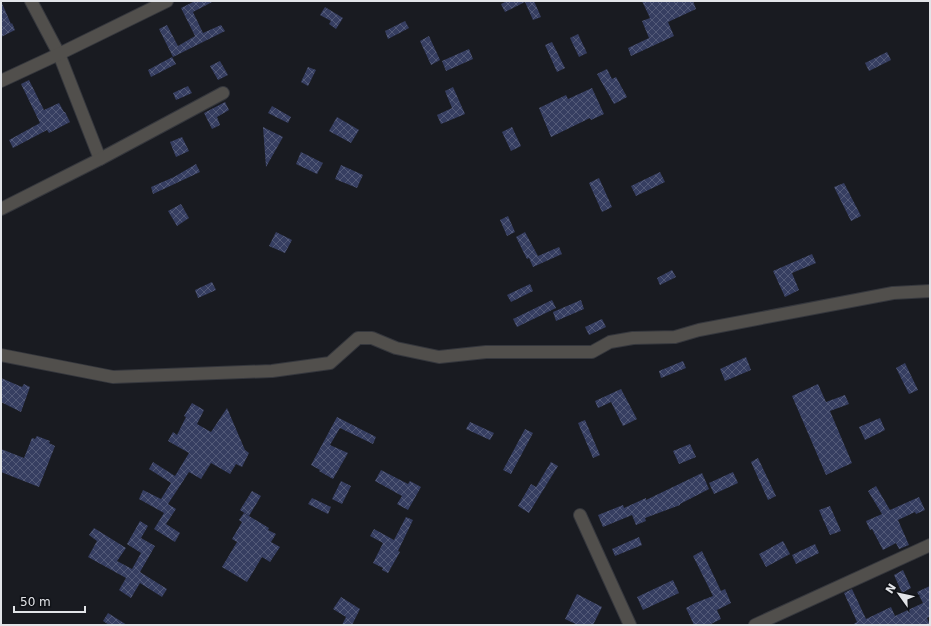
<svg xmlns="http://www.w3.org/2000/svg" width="931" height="626" font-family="'DejaVu Sans',sans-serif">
<defs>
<pattern id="building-cross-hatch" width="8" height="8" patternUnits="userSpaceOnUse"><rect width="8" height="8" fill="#363e61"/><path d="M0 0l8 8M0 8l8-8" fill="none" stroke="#535a78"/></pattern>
</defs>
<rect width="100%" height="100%" fill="#191b21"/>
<g fill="url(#building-cross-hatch)">
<polygon points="1,1 11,24 12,23 15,30 1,37"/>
<polygon points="195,1 214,1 193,12 203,33 221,25 225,31 173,57 159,29 167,25 178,46 195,36 181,8"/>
<polygon points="507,1 534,1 541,17 533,20 525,2 505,12 501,4"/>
<polygon points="642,1 693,1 696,9 668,22 674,36 631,56 628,48 649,38 642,21 650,18"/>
<polygon points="325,7 343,18 336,29 329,24 331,21 320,15"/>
<polygon points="405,21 409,28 388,39 385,31"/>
<polygon points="578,34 587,53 579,57 570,38"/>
<polygon points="429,36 440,60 431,65 420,41"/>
<polygon points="552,42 565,68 557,72 545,45"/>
<polygon points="469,49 473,59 446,71 442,61"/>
<polygon points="887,52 891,60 869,71 865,63"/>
<polygon points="172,57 176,64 151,77 148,70"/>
<polygon points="220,61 228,75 218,80 210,66"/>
<polygon points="308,67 316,70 308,86 301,82"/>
<polygon points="607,69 612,79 616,77 627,97 614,104 597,74"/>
<polygon points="29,80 44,110 59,103 64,112 65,112 70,122 49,133 47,130 13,148 9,140 40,123 21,84"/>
<polygon points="188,86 192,93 176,100 173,93"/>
<polygon points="453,87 465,114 441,124 437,115 452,108 445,91"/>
<polygon points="592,88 604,114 591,120 590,118 551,137 539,108 566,95 568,99"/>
<polygon points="225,102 229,110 217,117 220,125 212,129 204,113"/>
<polygon points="272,106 291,117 288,123 268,113"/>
<polygon points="337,117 359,130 351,143 329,131"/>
<polygon points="263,127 283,137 266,167"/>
<polygon points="512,127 521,146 511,151 502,132"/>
<polygon points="182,137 189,151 176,157 170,142"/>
<polygon points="301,152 323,163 317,174 296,164"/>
<polygon points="196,164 200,172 153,194 151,187 174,177"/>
<polygon points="341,165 363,175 357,188 335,179"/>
<polygon points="660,172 665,182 636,196 631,186"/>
<polygon points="599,178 612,207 602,212 589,183"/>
<polygon points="844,183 861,216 851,221 834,187"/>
<polygon points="181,204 189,218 177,226 168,211"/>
<polygon points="508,216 515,232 507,236 500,220"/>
<polygon points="276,232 292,240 285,253 269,246"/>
<polygon points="525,232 538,256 559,247 562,254 533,267 529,258 527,259 516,237"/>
<polygon points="812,254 816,263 792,273 799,290 785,297 773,271"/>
<polygon points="672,270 676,277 660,285 657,278"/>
<polygon points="212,282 216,290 198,298 195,290"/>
<polygon points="530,284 533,291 511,302 507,295"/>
<polygon points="552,300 556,308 517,327 513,319"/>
<polygon points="581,300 584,309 556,321 553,312"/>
<polygon points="602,319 606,327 589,335 585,327"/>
<polygon points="746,357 751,370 725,381 720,369"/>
<polygon points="683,361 686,368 661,378 659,371"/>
<polygon points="905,363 918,390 909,394 896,368"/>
<polygon points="1,378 22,387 24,384 30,387 21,412 1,402"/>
<polygon points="818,384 826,402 845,395 849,404 830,411 852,463 826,475 792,396"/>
<polygon points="621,389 637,419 623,426 611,402 598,408 595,401"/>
<polygon points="192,403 204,410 197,424 211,432 227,408 245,450 249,453 242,467 236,464 230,474 211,463 201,479 189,472 168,504 176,509 166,524 180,533 175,542 154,529 164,513 139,499 143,490 161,499 171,483 149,469 153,462 175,476 189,453 168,441 173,432 177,435 186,417 184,416"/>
<polygon points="337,417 376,437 373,444 340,428 330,445 348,453 333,479 319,471 320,470 311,465"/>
<polygon points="880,418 885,430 865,440 859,427"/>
<polygon points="585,420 600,455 593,458 578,423"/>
<polygon points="470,422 494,433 490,440 466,429"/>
<polygon points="525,429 533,433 511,474 503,470"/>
<polygon points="37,436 50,441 49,443 55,446 39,487 1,472 1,449 24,458 32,438 35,439"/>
<polygon points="690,444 696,457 679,464 673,451"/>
<polygon points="758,458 776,496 768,500 751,462"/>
<polygon points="551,462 558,466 529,513 518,506 531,484 536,487"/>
<polygon points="381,470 408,484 410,481 421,487 408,510 397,504 402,496 375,481"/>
<polygon points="733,472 738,483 714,494 709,483"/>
<polygon points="702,473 709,489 680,504 680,505 645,518 646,521 636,525 632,515 603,527 598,515 623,505 624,508 646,498 646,500"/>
<polygon points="341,481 351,486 342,504 332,499"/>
<polygon points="876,486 890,510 919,497 925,510 916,514 915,512 898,520 909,545 899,549 896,543 883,550 872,529 870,530 866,521 882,514 868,491"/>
<polygon points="252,491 261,496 249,516 240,510"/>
<polygon points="312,498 331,507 328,514 308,504"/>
<polygon points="830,506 841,531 830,535 819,510"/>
<polygon points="244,513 269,528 268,530 276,534 271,542 280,547 270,562 262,557 247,582 222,567 237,542 232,539 242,522 239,520"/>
<polygon points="406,517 413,520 398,551 400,552 388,573 382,570 383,568 373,563 383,543 370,536 374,529 394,540"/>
<polygon points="140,521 148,526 141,538 155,546 140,572 167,589 162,597 140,583 131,598 119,590 126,578 88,557 97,541 89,535 94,528 126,548 117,561 132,569 141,553 127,544"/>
<polygon points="639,537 642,545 615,556 612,549"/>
<polygon points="783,541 790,554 766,567 759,554"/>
<polygon points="815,544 819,553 796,564 792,555"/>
<polygon points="702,551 721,591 725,589 731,603 717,610 721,619 709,625 694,625 686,608 695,603 713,596 693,556"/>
<polygon points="903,570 911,588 902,593 894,575"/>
<polygon points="673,580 679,593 643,610 637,597"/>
<polygon points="930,586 930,619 929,617 927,618 930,625 852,625 857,622 844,593 852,589 866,619 891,607 895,616 923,603 917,592"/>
<polygon points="577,594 602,607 593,625 578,625 565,619"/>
<polygon points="341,597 360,609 352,625 342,625 346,617 333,609"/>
<polygon points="108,613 127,625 109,625 103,621"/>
</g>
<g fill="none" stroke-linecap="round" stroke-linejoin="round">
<g stroke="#35373d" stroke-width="14">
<g id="minor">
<polyline points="31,1 59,54 100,159"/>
<polyline points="1,81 59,54 167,1"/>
<polyline points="1,209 100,159 223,93"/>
<polyline points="1,355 113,377 272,371 330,363 358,338 372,338 396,348 439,357 486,352 592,352 610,342 633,338 675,337 699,330 893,293 930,291"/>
<polyline points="580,515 630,625"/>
<polyline points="755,625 930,545"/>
</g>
</g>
<use href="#minor" stroke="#514f4c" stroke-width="12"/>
</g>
<rect width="931" height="626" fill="none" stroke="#e2e4e8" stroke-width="4"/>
<g transform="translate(899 594) rotate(303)" stroke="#101217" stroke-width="3" paint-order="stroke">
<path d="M0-3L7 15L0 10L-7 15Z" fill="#e2e4e8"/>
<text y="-6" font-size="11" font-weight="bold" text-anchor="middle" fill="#e2e4e8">N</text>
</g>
<path d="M14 606v6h71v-6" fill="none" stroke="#e2e4e8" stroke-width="2"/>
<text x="20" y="606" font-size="12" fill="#e2e4e8" stroke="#101217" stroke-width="3" paint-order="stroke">50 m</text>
</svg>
